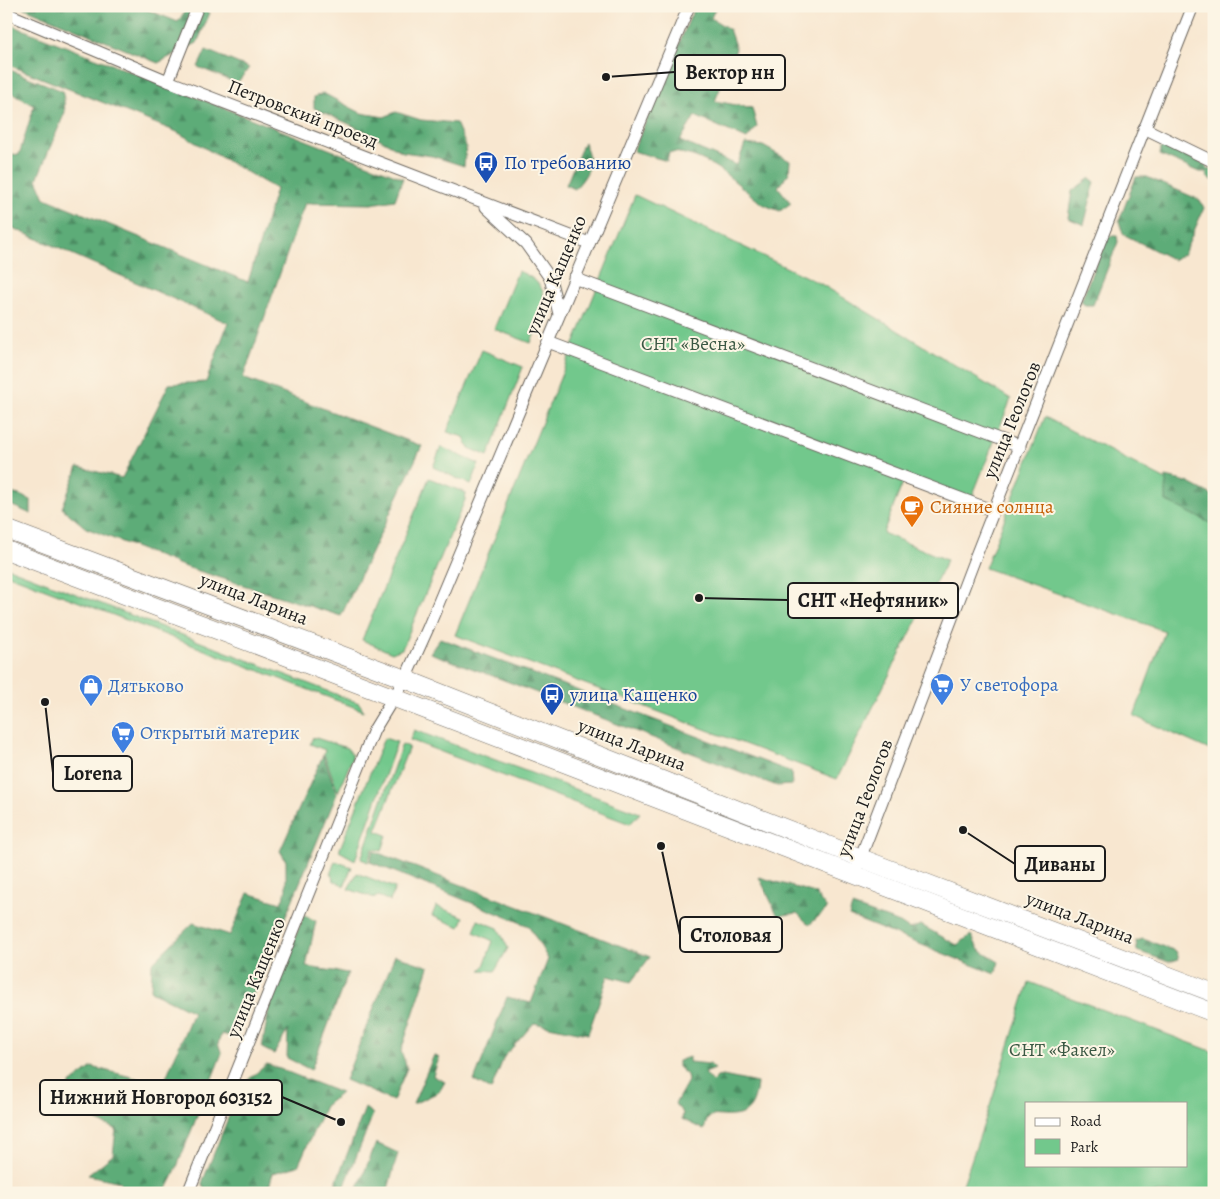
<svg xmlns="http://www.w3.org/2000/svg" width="1220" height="1199" font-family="Alegreya,serif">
<defs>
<pattern id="forest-firs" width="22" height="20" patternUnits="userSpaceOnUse" patternTransform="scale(1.25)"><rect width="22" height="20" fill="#5dac78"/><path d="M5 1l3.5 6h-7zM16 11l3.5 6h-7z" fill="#4c8b62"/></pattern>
</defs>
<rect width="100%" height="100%" fill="#fcf5e5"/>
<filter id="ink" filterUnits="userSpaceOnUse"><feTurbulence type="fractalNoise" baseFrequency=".02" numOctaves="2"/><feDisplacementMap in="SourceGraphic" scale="10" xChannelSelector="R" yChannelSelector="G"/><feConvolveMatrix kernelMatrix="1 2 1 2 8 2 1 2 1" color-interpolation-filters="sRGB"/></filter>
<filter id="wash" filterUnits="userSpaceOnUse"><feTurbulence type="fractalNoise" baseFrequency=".0096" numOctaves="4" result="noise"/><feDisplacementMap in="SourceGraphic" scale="20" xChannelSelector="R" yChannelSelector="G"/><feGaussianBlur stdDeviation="1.12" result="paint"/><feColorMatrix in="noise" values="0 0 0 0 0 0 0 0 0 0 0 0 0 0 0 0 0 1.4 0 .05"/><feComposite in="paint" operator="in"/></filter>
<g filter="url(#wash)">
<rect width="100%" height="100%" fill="#f8e7d0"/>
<g fill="#72c88c" stroke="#477254" fill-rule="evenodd">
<polygon points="635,195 821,284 1011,399 968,507 904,480 883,533 947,560 837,779 455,635"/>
<path d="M518,271C559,287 542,312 531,343L494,329Z"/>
<polygon points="482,350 523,367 488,456 469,448 464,437 447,432"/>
<polygon points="1045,417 1214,505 1214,752 1134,716 1165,631 985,568"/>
<polygon points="441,447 479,464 471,485 433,467"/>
<polygon points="429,478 466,493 465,500 402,649 392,653 362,640"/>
<polygon points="6,567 359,703 364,711 6,574"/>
<polygon points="414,730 640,813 630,824 410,740"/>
<polygon points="313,737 347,748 352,754 352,759 338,792 324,754 325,750 310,744"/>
<polygon points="384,738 397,742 355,860 339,851"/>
<polygon points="402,744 409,747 376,831 387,835 382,851 372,849 368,862 361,859"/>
<polygon points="335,861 352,867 344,886 333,880 331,872"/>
<polygon points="357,873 395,888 390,901 378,896 375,898 348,889"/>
<polygon points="436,906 464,917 460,927 432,916"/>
<polygon points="478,920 498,928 508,948 495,971 480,970 484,966 493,941 474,932"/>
<path d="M1029,982L1214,1052V1193H960L990,1106ZM1026,1103H1186V1165H1026Z"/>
</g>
<g fill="url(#forest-firs)" stroke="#3c644a">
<polygon points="20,6 138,6 178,22 188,6 197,6 210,13 197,43 158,63"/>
<path d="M695,6H716L711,18L729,29L736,49L715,101L752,108L757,127L747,139L695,116L680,141L737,165L745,144L763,146L790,161L789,173L778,187L791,203L780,211C772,208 762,205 756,199C729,177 706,153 669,152L667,161L633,151Z"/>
<polygon points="6,23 403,178 395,200 371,204 305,203 243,378 422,446 341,616 183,566 86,528 62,508 78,467 122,478 169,384 206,382 228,323 6,225 6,153 19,155 34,106 6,89 6,72 10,70 63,91 65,112 37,179 45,198 248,282 276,189 177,132 6,64"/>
<polygon points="206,50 249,68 237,83 198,67"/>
<polygon points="323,93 361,113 384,117 396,112 421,120 456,123 466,146 464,166 432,156 403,152 371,134 314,108 314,97"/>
<path d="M584,142C593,165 591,170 575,189L566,185Z"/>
<polygon points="1168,147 1205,164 1208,170 1214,169 1214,181 1208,178 1206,172 1199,172 1160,155 1161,148"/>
<polygon points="1136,177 1147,177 1200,200 1204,208 1184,254 1174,260 1123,234 1119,221"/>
<polygon points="1090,178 1095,182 1084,225 1068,218 1072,191"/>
<polygon points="1106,236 1117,236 1118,242 1093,305 1085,305 1081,302"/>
<polygon points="1166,477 1187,482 1214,496 1214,525 1166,501"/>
<polygon points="6,492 19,495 31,500 31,514 6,503"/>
<polygon points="440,638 791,772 792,785 777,786 501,679 430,653"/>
<polygon points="323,755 337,794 249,1004 230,1036 221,1034 218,1044 222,1053 173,1177 165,1193 117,1193 121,1182 88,1175 113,1155 116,1129 65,1108 70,1084 92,1067 163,1085 193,1012 151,991 152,963 193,923 230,935 248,893 281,903 286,890 286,861 280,851"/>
<polygon points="373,851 650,957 631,982 608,976 588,1034 534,1023 504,1057 491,1090 474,1081 507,997 531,1003 548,959 529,926 370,862"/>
<polygon points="759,877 815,893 827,909 809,925 797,913 778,916"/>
<polygon points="852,906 900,923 909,929 921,925 957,945 971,935 979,950 999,962 995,974 849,916"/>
<polygon points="304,915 316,921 306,967 348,973 311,1070 287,1058 288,1030 274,1054 262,1048 271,997"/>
<polygon points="1143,939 1176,951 1179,959 1169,962 1137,951 1136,941"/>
<polygon points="395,955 429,967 401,1051 407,1068 393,1101 345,1080"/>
<polygon points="434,1055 439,1058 433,1076 445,1082 439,1092 413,1104"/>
<path d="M689,1057V1062L710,1064L715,1069L705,1073L712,1082L717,1077L723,1076L757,1083C755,1106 749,1118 723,1116C718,1116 712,1114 708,1119C706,1121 705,1127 704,1130L682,1119L683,1113L675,1104L688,1081L687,1075L678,1067V1061Z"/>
<polygon points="267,1064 341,1093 325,1106 298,1166 273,1173 267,1193 207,1193 202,1183 241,1086"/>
<polygon points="365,1108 373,1114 342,1193 332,1193"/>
<polygon points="376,1143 398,1153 387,1193 356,1193"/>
</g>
</g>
<g filter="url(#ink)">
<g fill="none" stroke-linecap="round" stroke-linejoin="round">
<g stroke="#69635b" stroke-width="13">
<g id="street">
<polyline points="6,13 168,81 589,243"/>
<polyline points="168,81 198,6"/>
<polyline points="1144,128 1214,162"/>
<polyline points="486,207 526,244 550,278 559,314"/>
<polyline points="574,278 1020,447"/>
<polyline points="548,342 994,511"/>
<polyline points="858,864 975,558 1193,6"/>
<polyline points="188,1193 374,730 405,679 428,628 689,6"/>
</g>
</g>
<g stroke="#69635b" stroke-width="19">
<g id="primary">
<polyline points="6,529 405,679 871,862 1214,993"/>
<polyline points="6,550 283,655 1214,1013"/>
</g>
</g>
<use href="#street" stroke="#fff" stroke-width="11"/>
<use href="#primary" stroke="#fff" stroke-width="18"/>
</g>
</g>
<defs>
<g id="bus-pin" transform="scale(1.25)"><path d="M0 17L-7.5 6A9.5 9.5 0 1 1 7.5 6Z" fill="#1a4fb4" stroke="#fcf5e5"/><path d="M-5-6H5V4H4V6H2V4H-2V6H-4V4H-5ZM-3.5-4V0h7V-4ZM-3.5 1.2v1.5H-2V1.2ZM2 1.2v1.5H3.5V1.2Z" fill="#fff"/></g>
<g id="cafe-pin" transform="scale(1.25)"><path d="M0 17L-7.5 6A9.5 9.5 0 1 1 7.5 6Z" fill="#e8710a" stroke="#fcf5e5"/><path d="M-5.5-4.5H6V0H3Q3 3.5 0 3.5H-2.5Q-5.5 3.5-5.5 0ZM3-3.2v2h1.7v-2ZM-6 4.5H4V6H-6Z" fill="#fff"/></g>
<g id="supermarket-pin" transform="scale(1.25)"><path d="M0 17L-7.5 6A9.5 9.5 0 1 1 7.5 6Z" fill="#3f7fe0" stroke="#fcf5e5"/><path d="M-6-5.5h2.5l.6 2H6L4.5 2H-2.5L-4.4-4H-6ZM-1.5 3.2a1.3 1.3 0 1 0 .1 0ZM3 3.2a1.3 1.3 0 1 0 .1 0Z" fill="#fff"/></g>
<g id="shop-pin" transform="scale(1.25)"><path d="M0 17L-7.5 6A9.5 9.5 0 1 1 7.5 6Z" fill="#3f7fe0" stroke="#fcf5e5"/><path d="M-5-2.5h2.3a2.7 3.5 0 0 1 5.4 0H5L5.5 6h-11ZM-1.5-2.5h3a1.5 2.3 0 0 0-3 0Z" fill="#fff"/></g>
</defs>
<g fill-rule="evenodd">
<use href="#bus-pin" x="486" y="163"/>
<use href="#cafe-pin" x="912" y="507"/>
<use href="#supermarket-pin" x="942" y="685"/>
<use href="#shop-pin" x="91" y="686"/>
<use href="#bus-pin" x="552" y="695"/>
<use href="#supermarket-pin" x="123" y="733"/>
</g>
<g text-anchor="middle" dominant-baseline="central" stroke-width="4" stroke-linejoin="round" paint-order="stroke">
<g font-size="19" fill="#1c1c1c" stroke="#fcf5e5">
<text transform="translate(303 114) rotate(21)">Петровский проезд</text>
<text transform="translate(556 275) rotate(-67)">улица Кащенко</text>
<text transform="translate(1012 420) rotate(-68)">улица Геологов</text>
<text transform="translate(254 599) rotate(21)">улица Ларина</text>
<text transform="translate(632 745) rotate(21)">улица Ларина</text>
<text transform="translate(865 798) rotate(-69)">улица Геологов</text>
<text transform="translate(1080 918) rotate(21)">улица Ларина</text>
<text transform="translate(256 978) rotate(-68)">улица Кащенко</text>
</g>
<g font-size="19" fill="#164399" stroke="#fcf5e5" text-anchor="start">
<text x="504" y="163">По требованию</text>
<text x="570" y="695">улица Кащенко</text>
</g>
<g font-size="19" fill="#3a5843" stroke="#fcf5e5">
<text x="693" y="344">СНТ «Весна»</text>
<text x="1062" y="1050">СНТ «Факел»</text>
</g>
<g font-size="19" fill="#c56008" stroke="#fcf5e5" text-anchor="start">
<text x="930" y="507">Сияние солнца</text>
</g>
<g font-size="19" fill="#366cbe" stroke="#fcf5e5" text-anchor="start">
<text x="960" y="685">У светофора</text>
<text x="108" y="686">Дятьково</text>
<text x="140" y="733">Открытый материк</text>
</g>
</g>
<path fill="none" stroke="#1c1c1c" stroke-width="2" d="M606 77L675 72M699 598L788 600M45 702L53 773M963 830L1015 864M661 846L680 935M341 1122L282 1097"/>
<g fill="#1c1c1c" stroke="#fcf5e5" stroke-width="2">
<circle cx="606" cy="77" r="5"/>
<circle cx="699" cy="598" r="5"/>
<circle cx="45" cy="702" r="5"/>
<circle cx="963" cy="830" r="5"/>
<circle cx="661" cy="846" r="5"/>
<circle cx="341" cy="1122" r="5"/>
</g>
<g fill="#fcf5e5" stroke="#1c1c1c" stroke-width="2">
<rect x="675" y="55" width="110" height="35" rx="5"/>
<rect x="788" y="583" width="170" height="35" rx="5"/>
<rect x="53" y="756" width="79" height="35" rx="5"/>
<rect x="1015" y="846" width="90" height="35" rx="5"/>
<rect x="680" y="917" width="102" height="35" rx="5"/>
<rect x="40" y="1080" width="242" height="35" rx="5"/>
</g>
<g font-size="20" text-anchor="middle" font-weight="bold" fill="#1c1c1c">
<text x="730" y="79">Вектор нн</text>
<text x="873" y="607">СНТ «Нефтяник»</text>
<text x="93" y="780">Lorena</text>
<text x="1060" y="871">Диваны</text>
<text x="731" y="942">Столовая</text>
<text x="161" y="1104">Нижний Новгород 603152</text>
</g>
<rect width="1220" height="1199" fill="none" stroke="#fcf5e5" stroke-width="25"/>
<rect x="1025" y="1102" width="162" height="65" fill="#fcf5e5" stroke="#a29e95"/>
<rect x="1035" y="1118" width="25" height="8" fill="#ffffff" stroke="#a29e95"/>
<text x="1070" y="1126" font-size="15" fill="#1c1c1c">Road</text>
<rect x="1035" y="1139" width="25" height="15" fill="#72c88c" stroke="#a29e95"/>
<text x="1070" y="1152" font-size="15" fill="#1c1c1c">Park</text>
</svg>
